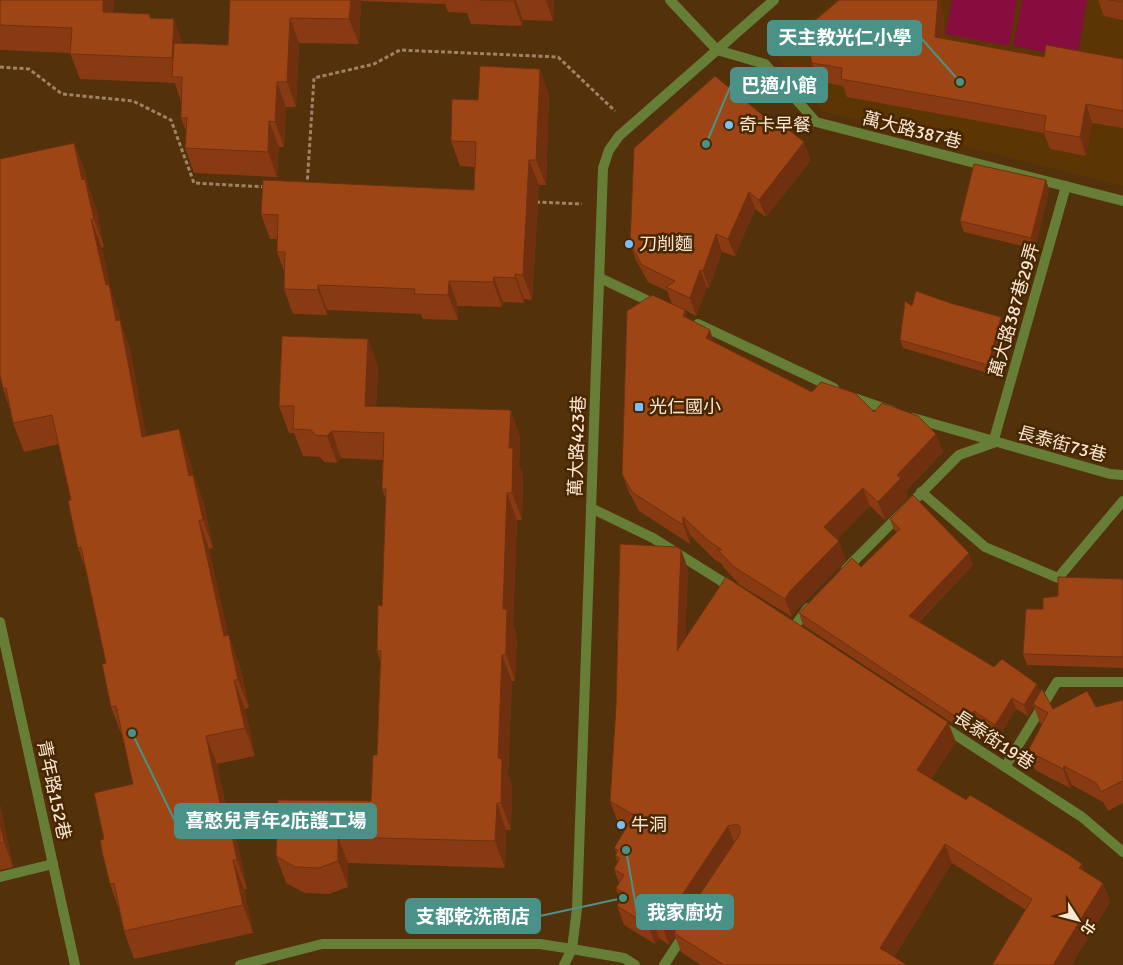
<svg xmlns="http://www.w3.org/2000/svg" width="1123" height="965" font-family="Signika,'Noto Sans TC',sans-serif">
<rect width="100%" height="100%" fill="#52310b"/>
<polygon fill="#5c3505" points="835,0 1123,0 1123,186 822,111 774,52"/>
<g fill="#880d3f">
<polygon points="952,0 1017,0 1009,46 945,34"/>
<polygon points="1022,0 1087,0 1077,58 1013,46"/>
</g>
<g fill="none" stroke-linecap="round" stroke-linejoin="round">
<g stroke="#9f8366" stroke-width="3" stroke-dasharray="4 2.5" stroke-linecap="butt">
<polyline points="0,67 29,69 62,94 133,101 171,120 194,183 266,187"/>
<polyline points="307,186 314,78 374,64 400,50 558,57 615,111"/>
<polyline points="536,202 582,204"/>
</g>
<g stroke="#677e37" stroke-width="10">
<polyline points="921,492 985,547 1058,578 1123,501"/>
<polyline points="942,726 1082,817 1123,852"/>
<polyline points="1005,767 1057,682 1123,682"/>
<polyline points="0,877 53,864"/>
<polyline points="664,965 685,933"/>
</g>
<polyline stroke="#677e37" stroke-width="10" points="240,965 322,944 540,944 572,949"/>
<g stroke="#677e37" stroke-width="10">
<polyline points="670,0 717,50 765,64 816,122 1123,201"/>
<polyline points="600,278 657,305"/>
<polyline points="698,324 834,388"/>
<polyline points="851,397 892,411"/>
<polyline points="913,418 1110,474 1123,475"/>
<polyline points="993,443 1066,186"/>
<polyline points="591,508 653,538 734,589"/>
<polyline points="846,569 959,455 993,443"/>
<polyline points="0,622 75,965"/>
<polyline points="786,622 794,627 808,608"/>
<polyline points="572,949 624,958 635,965"/>
<polyline points="564,965 572,949 577,909 603,168 609,150 619,136 774,0"/>
</g>
</g>
<g fill="#883b12">
<polygon points="0,0 114,0 113,12 151,18 183,43 228,45 230,0 554,0 553,21 523,20 522,26 471,24 467,13 448,12 445,4 361,1 359,44 299,43 296,107 286,107 284,147 279,147 277,177 194,173 185,148 186,131 181,118 181,102 175,83 80,79 70,53 0,50"/>
<polygon points="839,0 939,0 944,17 943,39 1044,57 1123,59 1123,128 1092,123 1086,156 1050,149 1044,133 847,97 843,86 818,81 812,63"/>
<polygon points="1098,0 1123,0 1123,20 1104,16"/>
<polygon points="549,94 546,185 539,185 532,300 524,299 524,303 503,302 502,307 458,306 458,320 423,319 421,314 327,310 327,315 293,314 284,289 285,274 277,252 277,239 270,239 261,214 474,190 475,167 460,166 451,141"/>
<polygon points="74,143 85,171 88,186 96,208 104,247 102,248 111,291 119,313 122,327 130,349 146,436 179,429 189,458 194,476 204,504 213,548 209,549 228,635 239,664 243,680 249,708 245,709 255,756 217,764 227,812 237,841 247,889 244,889 253,933 134,959 124,931 119,910 110,884 104,839 133,784 122,736 111,707 106,663 86,570 78,548 71,500 59,444 24,452 13,423 10,410 3,388"/>
<polygon points="811,160 766,217 755,209 735,256 722,252 709,288 707,287 696,316 685,310 688,319 714,342 812,392 874,412 936,434 943,452 906,491 908,497 885,520 870,506 837,539 846,560 797,609 792,617 740,585 724,568 722,564 715,560 690,535 690,544 639,511 629,492 622,474 672,304 667,291 648,282 636,260 630,243"/>
<polygon points="1046,180 1049,190 1035,249 964,232 960,221"/>
<polygon points="950,303 1001,317 1004,326 991,374 903,348 900,340 912,306"/>
<polygon points="378,365 376,406 520,436 519,465 523,475 522,520 517,520 513,625 517,636 515,681 512,681 508,775 512,785 511,830 506,830 505,868 348,863 348,887 329,894 305,893 286,883 276,856 371,801 377,755 380,661 377,651 382,606 386,500 382,489 383,460 341,458 337,463 324,462 320,457 303,456 294,433 289,433 279,406"/>
<polygon points="890,519 973,565 919,622 994,667 1037,684 1040,692 1053,709 1096,707 1123,700 1123,803 1108,811 1103,802 1072,785 1070,788 1035,770 1028,751 1042,724 1040,723 1034,707 1028,716 1016,709 999,736 979,723 973,729 968,724 963,730 803,625 799,613 861,567 897,532 894,530"/>
<polygon points="688,569 685,639 956,742 931,779 966,800 1082,864 1085,872 1103,883 1110,902 1071,965 992,965 1026,910 952,863 894,957 907,965 701,965 681,952 675,936 669,945 659,938 655,944 624,925 617,906 620,900 616,888 619,883 614,869 618,862 615,856 617,854 614,848 628,826 617,820 610,801"/>
<polygon points="1123,579 1123,668 1027,665 1023,654 1043,609 1058,596"/>
<polygon points="0,805 13,867 0,870"/>
</g>
<g fill="#6f300f">
<polygon points="103,0 114,0 112,37 103,12"/>
<polygon points="351,0 361,0 361,1 359,44 349,19"/>
<polygon points="513,0 516,0 523,20 522,26"/>
<polygon points="546,0 554,0 553,21"/>
<polygon points="930,0 939,0 944,17 941,56 935,37"/>
<polygon points="290,18 299,43 296,107 287,82"/>
<polygon points="174,19 183,44 179,77 172,58"/>
<polygon points="540,69 549,94 546,185 536,160"/>
<polygon points="277,82 286,107 284,147 275,122"/>
<polygon points="1086,104 1092,123 1086,156 1080,137"/>
<polygon points="269,121 279,147 277,177 268,152"/>
<polygon points="804,142 811,160 766,217 759,200"/>
<polygon points="74,143 85,171 88,186 96,208 104,247 94,219 82,180"/>
<polygon points="529,160 539,185 532,300 523,275"/>
<polygon points="1046,180 1049,190 1035,249 1031,238"/>
<polygon points="749,192 755,209 735,256 728,239"/>
<polygon points="91,219 102,248 111,291 119,313 122,327 130,349 152,466 142,437 116,321 106,285"/>
<polygon points="716,234 722,252 709,288 703,271"/>
<polygon points="700,270 707,287 696,316 690,298"/>
<polygon points="515,274 524,299 524,303 515,278"/>
<polygon points="494,277 503,302 502,307 493,282"/>
<polygon points="449,281 458,306 458,320 448,295"/>
<polygon points="318,285 327,310 327,315 318,290"/>
<polygon points="685,310 692,329 683,316"/>
<polygon points="1001,317 1004,326 991,374 988,365"/>
<polygon points="710,330 716,348 706,338"/>
<polygon points="368,339 378,365 375,432 365,406"/>
<polygon points="511,410 520,436 519,465 523,475 522,520 512,493 509,448"/>
<polygon points="179,429 189,458 194,476 204,504 213,548 203,520 189,476"/>
<polygon points="332,431 341,458 337,463 327,436"/>
<polygon points="936,434 943,452 906,491 908,497 885,520 878,502 897,475"/>
<polygon points="863,488 870,506 831,546 824,527"/>
<polygon points="507,493 517,520 513,625 517,636 515,681 506,654 503,609"/>
<polygon points="683,517 690,535 690,544 683,525"/>
<polygon points="199,520 209,549 235,665 224,636"/>
<polygon points="839,541 846,560 797,609 792,617 785,599 790,591"/>
<polygon points="681,549 688,569 684,671 677,651"/>
<polygon points="969,553 973,565 913,627 909,616"/>
<polygon points="229,635 239,664 249,708 238,680"/>
<polygon points="502,655 512,681 508,775 512,785 511,830 501,803 498,758"/>
<polygon points="234,680 245,709 255,756 245,728"/>
<polygon points="1037,684 1041,695 1033,704 1034,707 1028,716 1024,705"/>
<polygon points="1012,698 1016,709 999,736 995,725"/>
<polygon points="974,711 979,723 973,729 969,717"/>
<polygon points="963,712 968,724 963,730 959,719"/>
<polygon points="948,722 956,742 924,789 917,770"/>
<polygon points="206,736 217,764 233,842 222,813"/>
<polygon points="1064,766 1072,785 1070,788 1063,769"/>
<polygon points="497,803 506,830 505,868 495,841"/>
<polygon points="0,805 13,867 4,842 0,823"/>
<polygon points="227,812 237,841 247,889 237,860"/>
<polygon points="728,826 735,845 674,933 675,936 669,945 662,925"/>
<polygon points="338,837 348,863 348,887 338,861"/>
<polygon points="945,844 952,863 889,965 880,948"/>
<polygon points="233,860 244,889 253,933 243,905"/>
<polygon points="1082,864 1089,883 1079,868"/>
<polygon points="1103,883 1110,902 1071,965 1053,965"/>
<polygon points="652,918 659,938 655,944 648,925"/>
</g>
<g fill="#9e4515" stroke="#6f300f">
<polygon points="0,0 103,0 103,12 150,14 150,18 174,19 172,58 70,54 72,28 0,25"/>
<polygon points="230,0 351,0 349,19 290,18 287,82 277,82 275,122 269,121 268,152 185,148 187,118 181,118 182,77 172,77 174,43 228,45"/>
<polygon points="479,0 513,0 513,1"/>
<polygon points="839,0 938,0 935,37 1044,57 1046,45 1123,59 1123,111 1086,104 1080,137 1044,131 1046,116 841,79 842,68 812,63 805,29"/>
<polygon points="1109,0 1123,0 1123,2"/>
<polygon points="480,66 540,69 536,160 529,160 523,275 515,274 515,278 494,277 493,282 449,281 448,295 414,294 415,289 318,285 318,290 284,289 285,252 277,252 278,215 261,214 263,180 474,190 476,142 451,141 452,99 478,100"/>
<polygon points="715,76 771,122 774,118 804,142 759,200 749,192 728,239 716,234 703,271 700,270 690,298 666,287 675,281 642,265 630,243 634,148"/>
<polygon points="74,143 82,180 85,179 88,193 94,219 91,219 106,285 109,284 116,321 120,320 142,437 179,429 189,476 193,475 203,520 199,520 224,636 229,635 232,652 238,680 234,680 245,728 206,736 222,813 227,812 237,860 233,860 243,905 124,931 114,883 110,884 103,856 100,840 104,839 94,793 133,784 116,706 111,707 102,664 106,663 81,547 78,548 74,530 68,501 71,500 52,415 13,423 6,388 3,388 0,376 0,159"/>
<polygon points="974,164 1046,180 1031,238 960,221"/>
<polygon points="916,291 950,303 1001,317 988,365 900,340 905,301 912,306"/>
<polygon points="652,295 685,310 683,316 710,330 706,338 812,392 821,382 855,393 874,412 882,403 918,416 936,434 897,475 901,478 878,502 863,488 824,527 839,541 790,591 785,599 734,567 717,549 722,550 709,541 683,517 683,525 632,492 622,474 627,311"/>
<polygon points="282,336 368,339 365,406 511,410 509,448 513,448 512,493 507,493 503,609 507,609 506,638 506,654 502,655 498,758 502,759 501,803 497,803 495,841 338,837 338,861 319,868 295,867 276,856 278,800 371,801 373,755 377,755 381,651 377,651 378,605 382,606 386,489 382,489 384,433 332,431 327,436 315,435 311,430 293,429 294,406 279,406"/>
<polygon points="913,495 969,553 909,616 994,667 1002,659 1037,684 1024,705 1012,698 995,725 974,711 969,717 963,712 959,719 799,613 852,558 861,567 900,529 890,519"/>
<polygon points="620,544 677,547 681,549 677,651 726,577 948,722 917,770 966,800 970,795 1066,853 1082,864 1079,868 1103,883 1053,965 992,965 1032,899 945,844 880,948 907,965 724,965 674,933 740,834 740,827 737,824 728,826 662,925 652,918 648,925 617,906 625,893 616,888 624,875 614,869 620,858 615,856 618,850 614,848 634,815 610,801 616,706"/>
<polygon points="1058,577 1123,579 1123,657 1023,654 1026,609 1043,609 1043,598 1058,596"/>
<polygon points="1042,689 1053,709 1087,691 1096,707 1123,700 1123,782 1122,781 1101,792 1096,783 1064,766 1063,769 1028,751 1048,713 1033,704"/>
<polygon points="0,823 4,842 0,843"/>
</g>
<g fill="#79bff8" stroke="#472700" stroke-width="2">
<circle cx="729" cy="125" r="5"/>
<circle cx="629" cy="244" r="5"/>
<rect x="634" y="402" width="10" height="10" rx="2.5"/>
<circle cx="621" cy="825" r="5"/>
</g>
<g text-anchor="middle" dominant-baseline="central" stroke-width="5" stroke-linejoin="round" paint-order="stroke">
<g font-size="18" fill="#fce7d4" stroke="#472700" text-anchor="start">
<text x="739" y="125">奇卡早餐</text>
<text x="639" y="244">刀削麵</text>
<text x="649" y="407">光仁國小</text>
<text x="631" y="825">牛洞</text>
</g>
<g font-size="18" fill="#fce7d4" stroke="#472700">
<text transform="translate(912 130) rotate(14)">萬大路387巷</text>
<text transform="translate(1014 310) rotate(-74)">萬大路387巷29弄</text>
<text transform="translate(1062 444) rotate(15)">長泰街73巷</text>
<text transform="translate(577 446) rotate(-88)">萬大路423巷</text>
<text transform="translate(994 740) rotate(33)">長泰街19巷</text>
<text transform="translate(54 790) rotate(78)">青年路152巷</text>
</g>
</g>
<path fill="none" stroke="#4a9288" stroke-width="2" d="M960 82L921 38M706 144L731 85M132 733L175 821M626 850L637 912M623 898L540 916"/>
<g fill="#4a9288" stroke="#472700" stroke-width="2">
<circle cx="960" cy="82" r="5"/>
<circle cx="706" cy="144" r="5"/>
<circle cx="132" cy="733" r="5"/>
<circle cx="626" cy="850" r="5"/>
<circle cx="623" cy="898" r="5"/>
</g>
<g fill="#4a9288" stroke="#4a9288" stroke-width="2">
<rect x="768" y="21" width="153" height="34" rx="5"/>
<rect x="731" y="68" width="96" height="34" rx="5"/>
<rect x="175" y="804" width="201" height="34" rx="5"/>
<rect x="637" y="895" width="96" height="34" rx="5"/>
<rect x="406" y="899" width="134" height="34" rx="5"/>
</g>
<g font-size="19" text-anchor="middle" font-weight="bold" fill="#fff">
<text x="845" y="44">天主教光仁小學</text>
<text x="779" y="92">巴適小館</text>
<text x="276" y="827">喜憨兒青年2庇護工場</text>
<text x="685" y="919">我家廚坊</text>
<text x="473" y="923">支都乾洗商店</text>
</g>
<g transform="translate(1078 920) rotate(126)" stroke="#472700" stroke-width="4" paint-order="stroke">
<path d="M0-4L9 19L0 12L-9 19Z" fill="#fce7d4"/>
<text y="-8" font-size="14" font-weight="bold" text-anchor="middle" fill="#fce7d4">北</text>
</g>
</svg>
